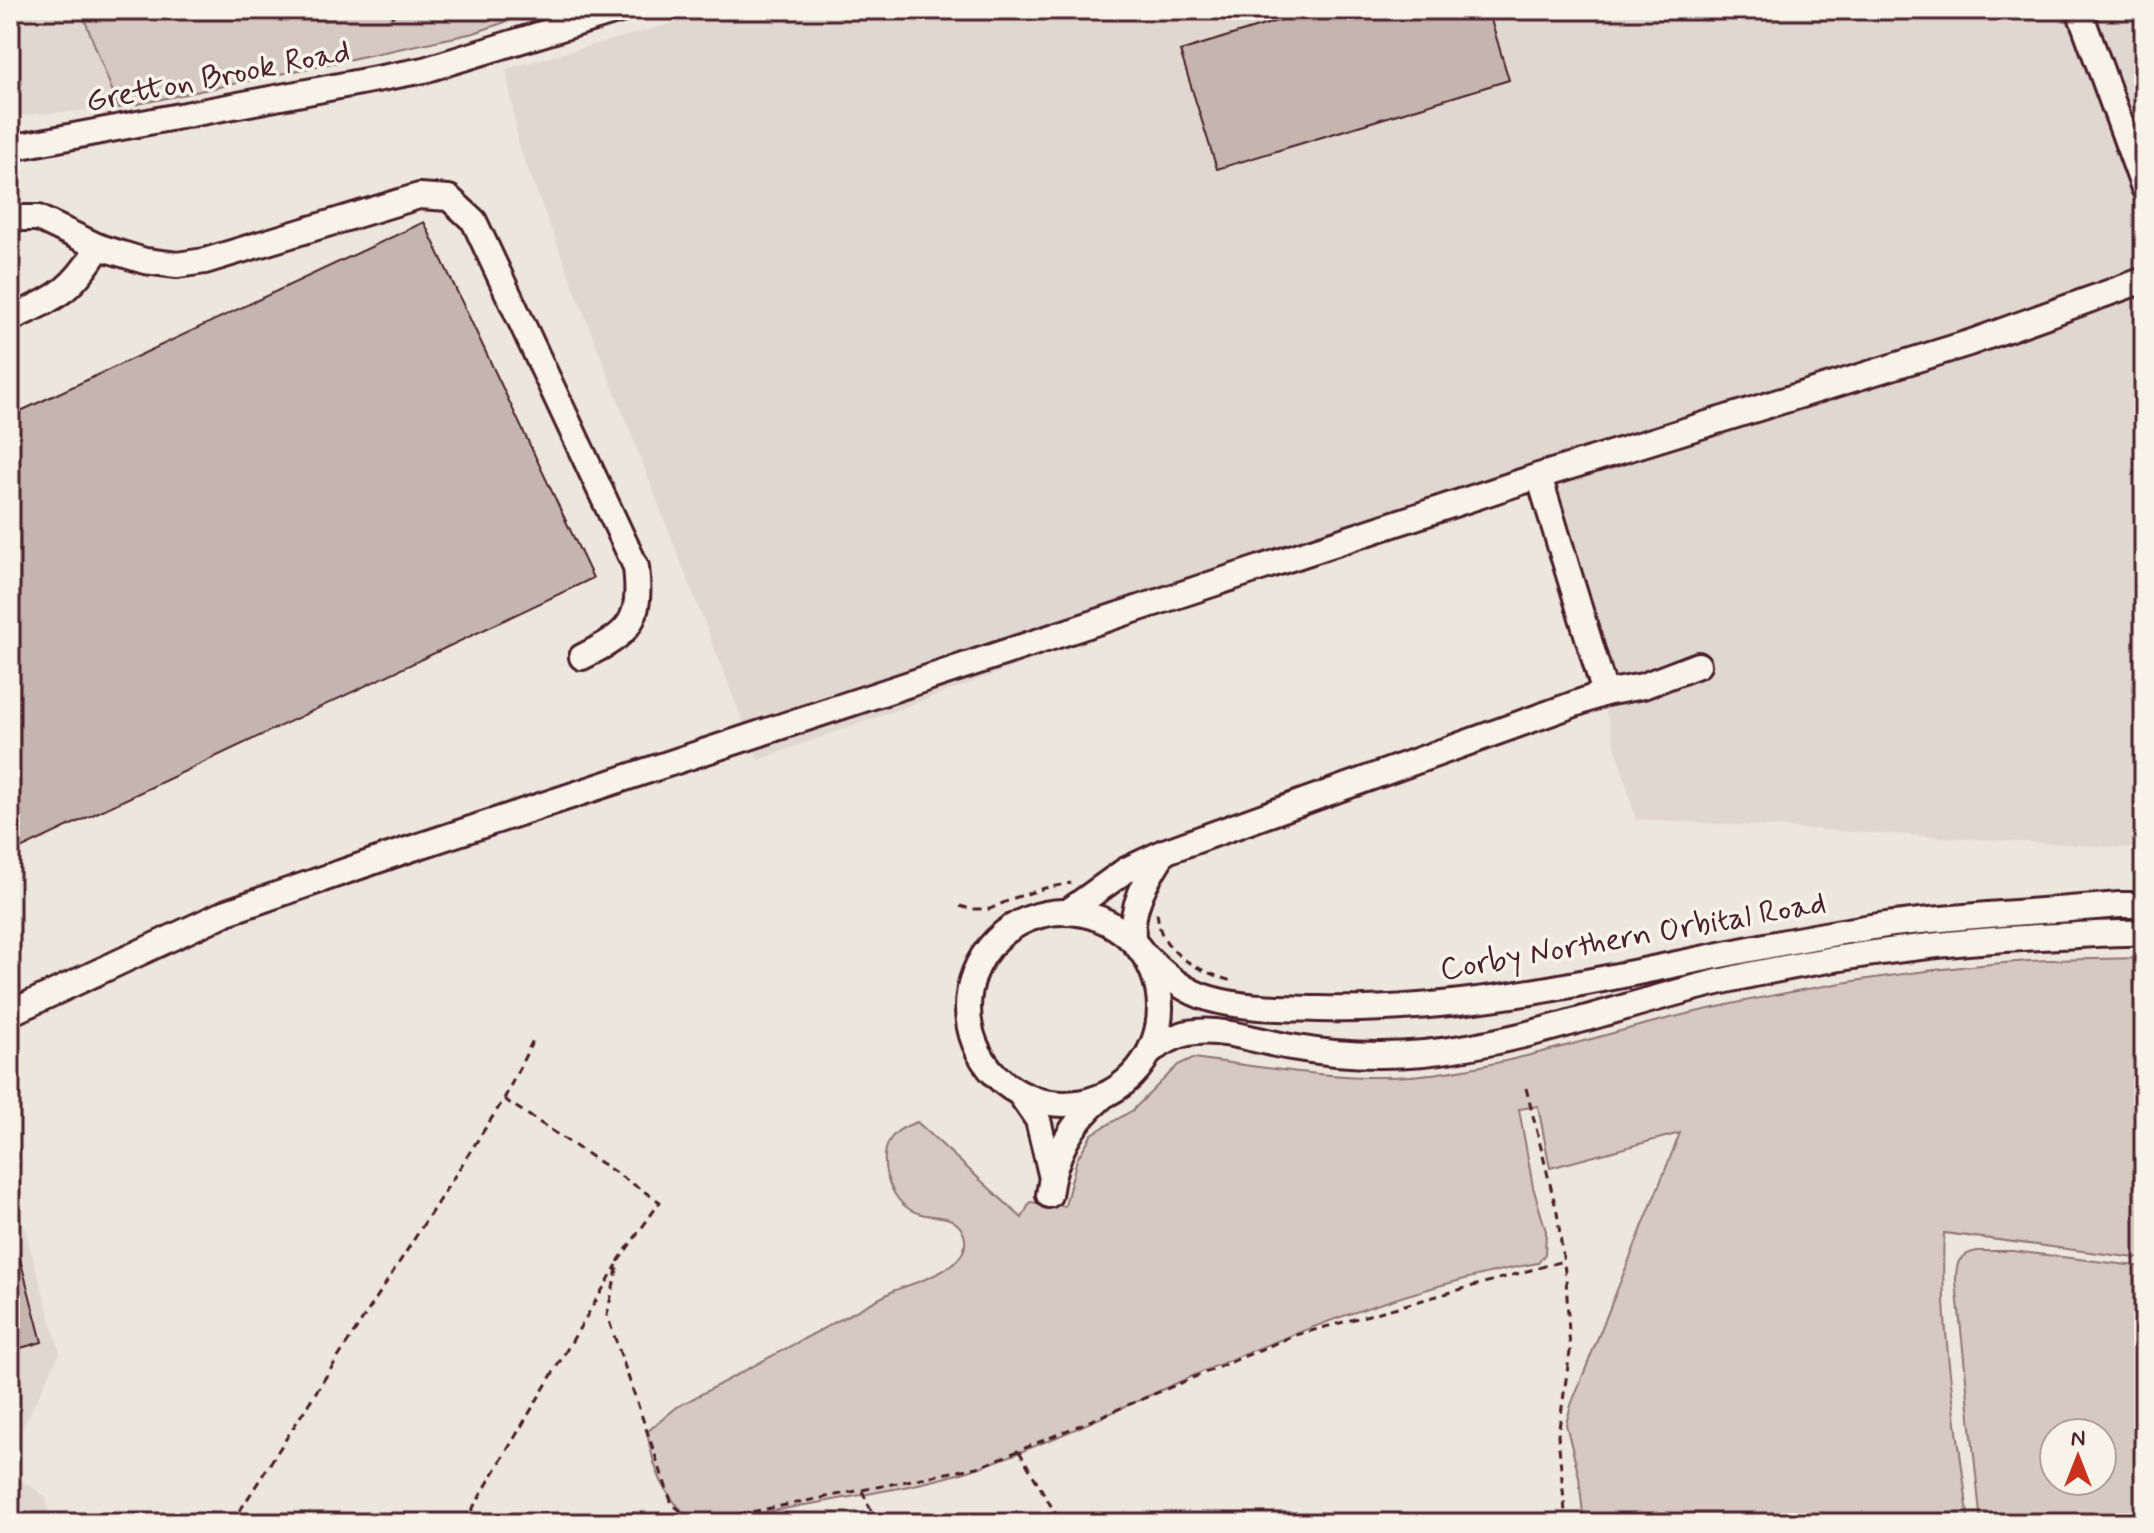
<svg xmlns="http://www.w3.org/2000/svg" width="2154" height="1533" font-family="Mynerve,sans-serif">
<rect width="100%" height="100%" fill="#ece6dd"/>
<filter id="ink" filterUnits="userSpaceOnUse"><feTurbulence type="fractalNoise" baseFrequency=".0125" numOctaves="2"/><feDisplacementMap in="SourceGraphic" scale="16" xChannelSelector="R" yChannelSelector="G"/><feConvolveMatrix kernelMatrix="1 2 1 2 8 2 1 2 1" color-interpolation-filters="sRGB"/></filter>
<g filter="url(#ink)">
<g fill="#e0d7d0">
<polygon points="10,10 81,10 119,108 10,116"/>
<polygon points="721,10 2144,10 2144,849 1636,819 1539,477 758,760 519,146 506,69"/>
<polygon points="10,1177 60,1353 10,1453"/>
<polygon points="10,1473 46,1497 50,1523 10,1523"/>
</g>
<g fill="#d5c9c2" stroke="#907476" stroke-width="2" fill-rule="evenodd">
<polygon points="81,10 539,10 474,33 119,108"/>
<path d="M2144,958V1259L1944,1233C1939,1329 1958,1428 1969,1523H1584L1579,1477L1566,1424L1571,1405L1680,1133L1550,1168L1538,1106L1519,1109L1533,1187L1546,1231L1545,1254L1538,1263C1421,1284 1297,1330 1188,1378C1114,1411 1042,1447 965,1472C919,1486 870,1493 823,1502C779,1509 735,1520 691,1519C663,1496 653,1467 647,1432L677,1407L895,1290C917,1282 969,1268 965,1239C964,1233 961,1227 956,1223C947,1215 932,1217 921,1214C896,1208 883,1178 885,1155C887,1135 900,1128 917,1122L1022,1218L1030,1202L1065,1206L1077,1159L1092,1134L1133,1110L1178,1065L1193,1058C1265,1067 1338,1081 1411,1076C1509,1068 1604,1032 1700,1011C1808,986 1918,969 2029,961C2067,959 2106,959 2144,958Z"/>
<path d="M1977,1251H2013L2144,1267V1523H1981L1956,1282C1956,1264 1957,1255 1977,1251ZM2054,1433H2102V1481H2054Z"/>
</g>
<g fill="#c4b5b0" stroke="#4a1f2b" stroke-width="2">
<polygon points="1313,10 1488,10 1509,80 1217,169 1180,51"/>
<polygon points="424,222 593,578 10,854 10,416"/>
<polygon points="15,1240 42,1342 10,1351 10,1241"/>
</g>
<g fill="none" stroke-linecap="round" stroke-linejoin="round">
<g stroke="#4a1f2b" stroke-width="30">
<g id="minor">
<polyline points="2079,10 2144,188"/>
<polyline points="10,148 424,70 620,10"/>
<path d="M10,218H38L99,247L145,261L177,265L205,261L419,196L449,198L474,221L636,567C642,622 630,633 582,657"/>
<path d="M10,319C58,296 70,293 99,247"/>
<polyline points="1539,476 1605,693"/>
<polyline points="1069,911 1126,870 1164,852 1605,693 1643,686 1698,665"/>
<circle cx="1064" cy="1008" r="96"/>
<path d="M1133,939C1130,905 1147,879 1164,852"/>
<path d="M1147,957C1166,976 1185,992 1211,999C1246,1009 1284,1008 1319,1009C1510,1014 1692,953 1879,926C1957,915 2041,912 2120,905H2144"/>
<polyline points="10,1013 227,912 398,853 1539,476 1969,343 2144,280"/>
<path d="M1151,1050C1165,1042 1179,1033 1196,1032C1227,1029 1260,1042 1291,1047C1335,1055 1379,1057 1424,1053C1524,1043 1620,1005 1718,982C1830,956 1945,941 2059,936C2087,935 2116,932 2144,933"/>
<polyline points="1020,1094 1038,1120 1051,1174"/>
<path d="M1049,1195C1054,1156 1071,1123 1101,1098"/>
</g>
</g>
<g stroke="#4a1f2b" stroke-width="3" stroke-dasharray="8 6" stroke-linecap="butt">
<polyline points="392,10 393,21"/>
<polyline points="960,906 970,909 990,909 1014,898 1045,888 1071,883"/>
<path d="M1157,913C1158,919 1159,927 1161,932C1172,959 1207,974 1232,981"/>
<polyline points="1526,1088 1557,1212 1566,1279 1570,1352 1558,1435 1566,1523"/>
<polyline points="504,1099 660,1202 619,1260 607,1315 672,1504 696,1523 982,1466 1293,1336 1563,1261"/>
<polyline points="1019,1451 1061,1523"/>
<polyline points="862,1491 877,1523"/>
<polyline points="232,1523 504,1099 534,1038"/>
<polyline points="464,1523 617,1265"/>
</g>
<use href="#minor" stroke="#f7f3e8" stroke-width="24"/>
</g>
</g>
<g text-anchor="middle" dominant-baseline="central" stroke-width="7" stroke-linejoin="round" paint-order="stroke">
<g font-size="32" fill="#4a1f2b" stroke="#f7f3e8">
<text transform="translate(218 77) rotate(-11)">Gretton Brook Road</text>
<text transform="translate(1633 937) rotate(-10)">Corby Northern Orbital Road</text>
</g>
</g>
<rect width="2154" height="1533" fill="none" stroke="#f7f3e8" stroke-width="40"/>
<rect x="20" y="20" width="2114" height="1493" fill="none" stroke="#4a1f2b" stroke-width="3" filter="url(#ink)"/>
<g transform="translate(2078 1457)"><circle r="38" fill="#f7f3e8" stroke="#b29e9c" stroke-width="2"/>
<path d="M0-6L14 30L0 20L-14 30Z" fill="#c8321e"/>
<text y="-12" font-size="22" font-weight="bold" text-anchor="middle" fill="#4a1f2b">N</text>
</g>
</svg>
